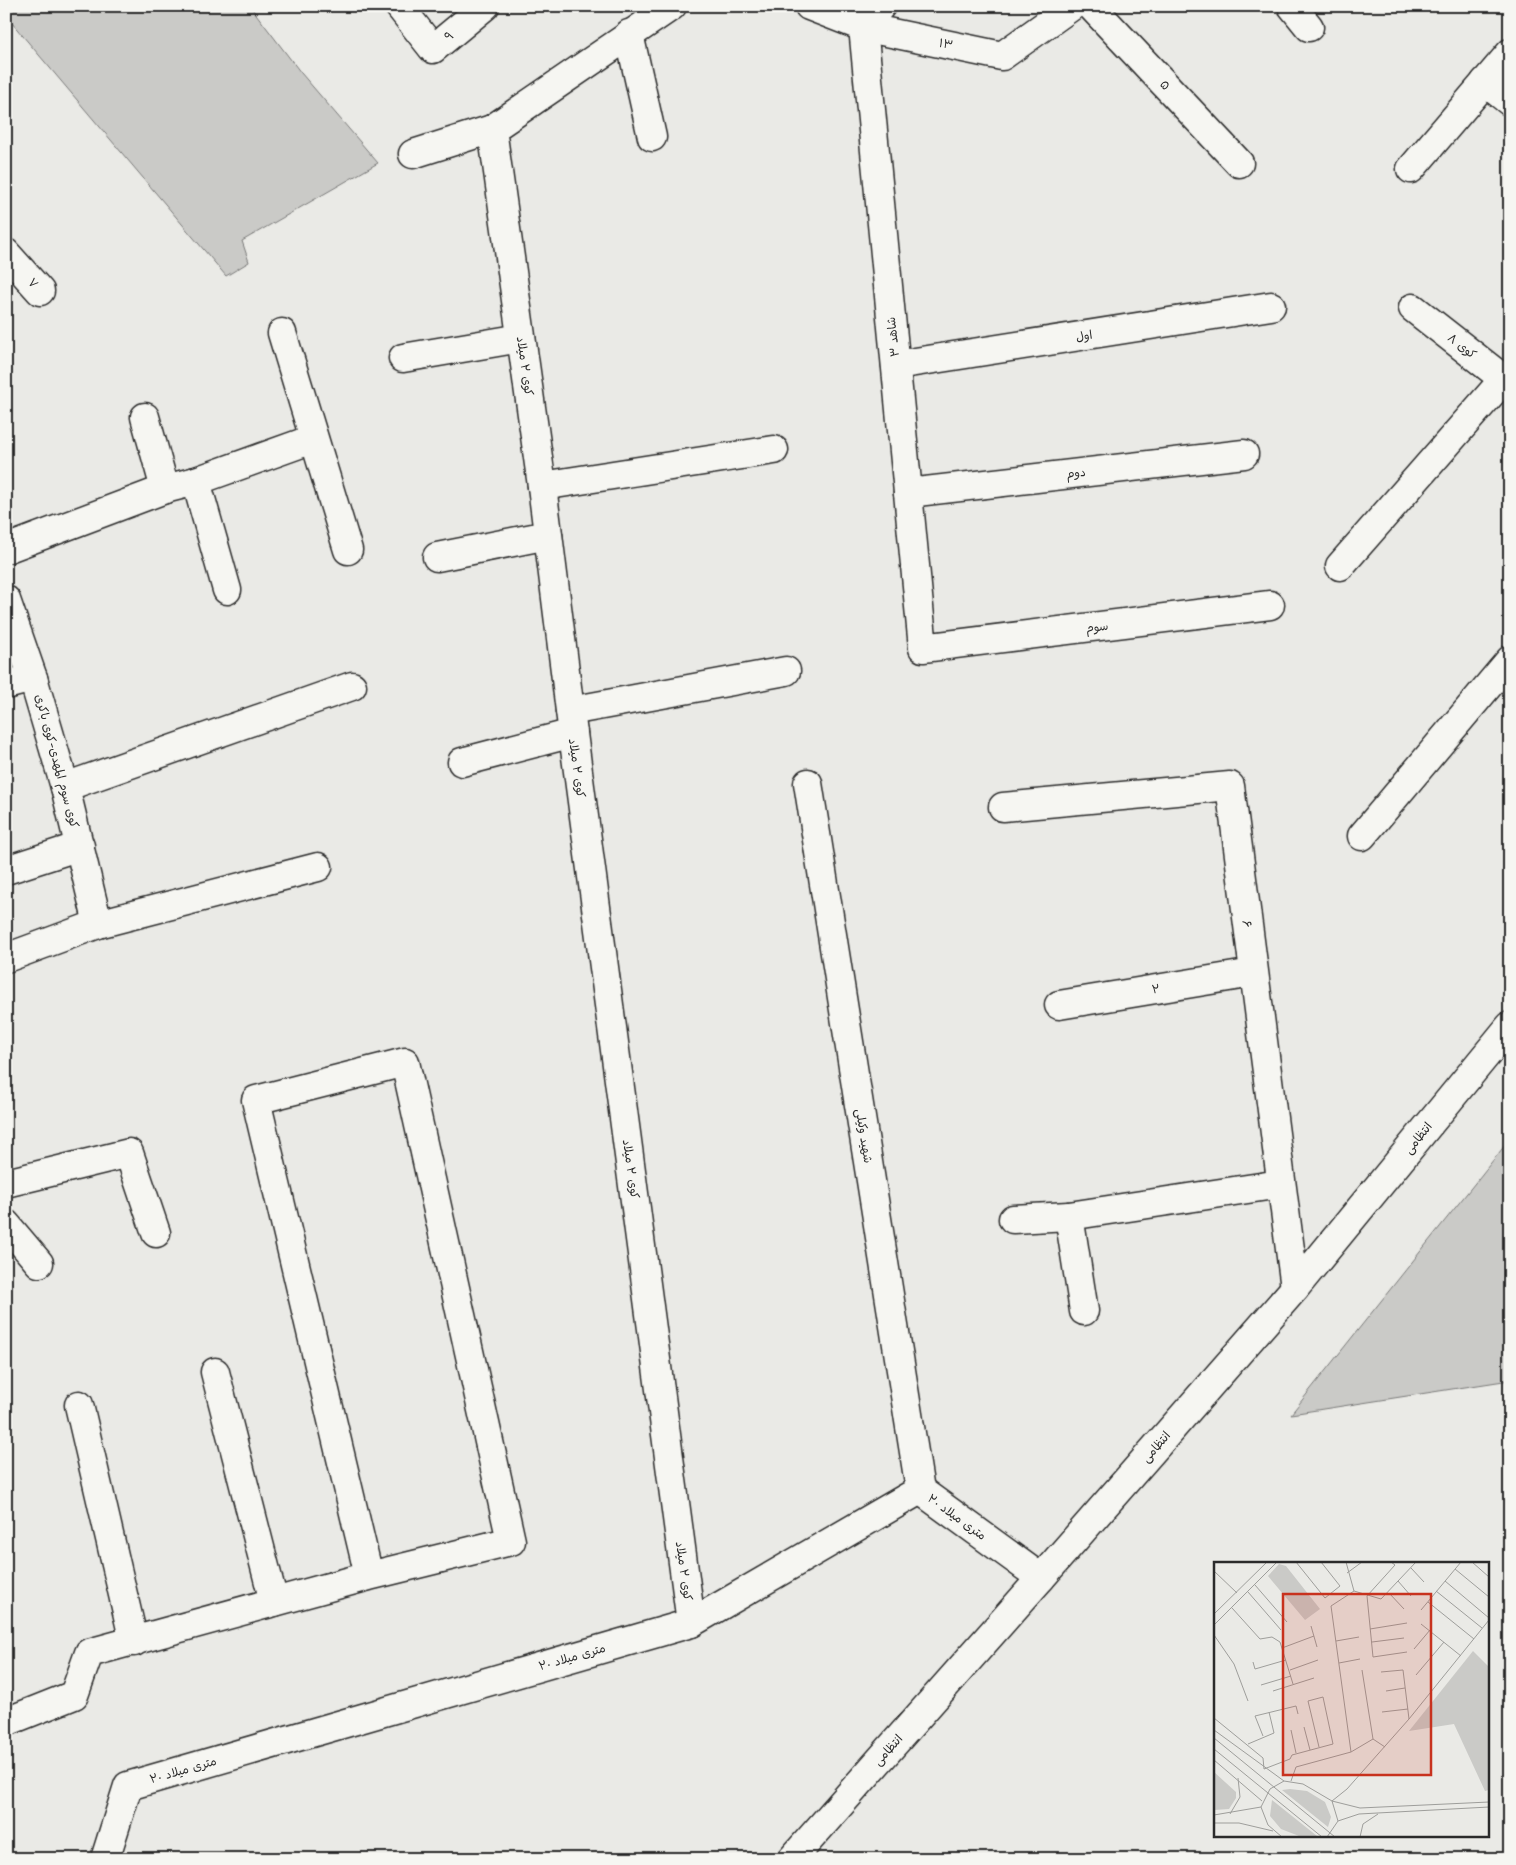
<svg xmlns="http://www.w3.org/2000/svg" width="1516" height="1865" font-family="'Shantell Sans','Playpen Sans Arabic',sans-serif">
<rect width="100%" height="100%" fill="#eaeae6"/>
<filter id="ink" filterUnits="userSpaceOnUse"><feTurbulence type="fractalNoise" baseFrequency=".02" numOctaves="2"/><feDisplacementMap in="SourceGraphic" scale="10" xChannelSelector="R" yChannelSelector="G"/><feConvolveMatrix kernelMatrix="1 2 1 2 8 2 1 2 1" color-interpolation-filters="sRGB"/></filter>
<g filter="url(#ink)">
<g fill="#cacac7" stroke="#7a7a79">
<polygon points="6,6 250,6 301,73 378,163 242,241 249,262 226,276 6,16"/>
<polygon points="1510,1139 1510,1380 1291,1414"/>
</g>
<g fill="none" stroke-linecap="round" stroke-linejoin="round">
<g stroke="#2b2b2b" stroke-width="31">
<g id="minor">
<polyline points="399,6 433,49 485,6"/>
<polyline points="672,6 492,129 542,486 570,711 691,1623"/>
<polyline points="809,6 863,27 1002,56 1072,6"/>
<polyline points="881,6 863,27 923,648 1270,605"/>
<polyline points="1091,6 1239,163"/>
<polyline points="1292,6 1309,27"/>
<polyline points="629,34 652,137"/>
<polyline points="1485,82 1510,102"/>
<polyline points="413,154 492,129"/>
<polyline points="1411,169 1510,53"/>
<polyline points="6,253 40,291"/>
<polyline points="1413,308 1510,384"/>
<polyline points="282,333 348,550"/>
<polyline points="403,358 521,338"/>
<polyline points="896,365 1271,306"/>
<polyline points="145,417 165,489"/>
<polyline points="196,481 227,590"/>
<polyline points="542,486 774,450"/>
<polyline points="908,493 1244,454"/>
<polyline points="6,549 165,489 196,481 313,439"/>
<polyline points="437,557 548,535"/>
<polyline points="1340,566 1504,379"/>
<polyline points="6,600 33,678 65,787 98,924"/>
<polyline points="6,685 33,678"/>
<polyline points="570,711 786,671"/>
<polyline points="462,762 573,733"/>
<polyline points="808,783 920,1490"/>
<polyline points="65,787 352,686"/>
<polyline points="1003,807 1230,786 1295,1288"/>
<polyline points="1362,836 1510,660"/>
<polyline points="6,870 80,846"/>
<polyline points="6,958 98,924 318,867"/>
<polyline points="1059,1005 1253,973"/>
<polyline points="6,1183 129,1153 156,1233"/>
<polyline points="1069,1216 1084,1311"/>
<polyline points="1013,1219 1069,1216 1280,1184"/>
<polyline points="6,1224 39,1263"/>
<polyline points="215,1372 274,1602"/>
<polyline points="79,1405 134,1642"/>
<polyline points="6,1722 74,1695 89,1653 369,1576 511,1541 405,1062 256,1100 369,1576"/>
<polyline points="105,1859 128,1786 691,1623 920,1490 1041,1578"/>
<polyline points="792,1859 1041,1578 1295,1288 1510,1026"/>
</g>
</g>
<use href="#minor" stroke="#f6f6f2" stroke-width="28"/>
</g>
</g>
<g text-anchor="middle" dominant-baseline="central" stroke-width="4" stroke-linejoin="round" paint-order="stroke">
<g font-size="12" fill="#2b2b2b" stroke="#f6f6f2">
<text transform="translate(449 36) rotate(-40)">۹</text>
<text transform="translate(946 44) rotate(12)">۱۳</text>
<text transform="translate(1165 85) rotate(47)">۵</text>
<text transform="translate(33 283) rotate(49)">۷</text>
<text transform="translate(1084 336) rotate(-9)">اول</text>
<text transform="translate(893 337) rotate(-96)">شاهد ۳</text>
<text transform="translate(1462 346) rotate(38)">کوی ۸</text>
<text transform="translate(525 366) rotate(82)">کوی ۲ میلاد</text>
<text transform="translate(1076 473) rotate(-6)">دوم</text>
<text transform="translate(1097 627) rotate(-7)">سوم</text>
<text transform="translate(57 761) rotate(75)">کوی سوم المهدی-کوی باکری</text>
<text transform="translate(577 768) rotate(82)">کوی ۲ میلاد</text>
<text transform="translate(1247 924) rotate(83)">۶</text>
<text transform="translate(1156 989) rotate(-9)">۲</text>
<text transform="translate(864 1136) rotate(81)">شهید وکیلی</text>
<text transform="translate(1418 1138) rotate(-51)">انتظامی</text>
<text transform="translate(631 1169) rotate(82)">کوی ۲ میلاد</text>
<text transform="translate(1156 1447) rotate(-49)">انتظامی</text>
<text transform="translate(957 1517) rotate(36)">۲۰ متری میلاد</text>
<text transform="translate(684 1571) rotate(82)">کوی ۲ میلاد</text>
<text transform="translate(572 1657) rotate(-16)">۲۰ متری میلاد</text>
<text transform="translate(888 1750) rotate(-48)">انتظامی</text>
<text transform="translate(183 1770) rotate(-16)">۲۰ متری میلاد</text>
</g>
</g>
<g transform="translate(1214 1562)">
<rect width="275" height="275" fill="#eaeae6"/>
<path d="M65,2L72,4L106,47L91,58L54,14ZM259,89L275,105V228L271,229L240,162L195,169ZM0,210L22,230V236L15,247L0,248ZM76,227L93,229L111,240L117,255L114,265L68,228ZM58,238L103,274H85L67,267L56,254Z" fill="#cacac7"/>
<path fill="none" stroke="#9e9e9b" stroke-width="1" d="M82,0L111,36L126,24L107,0M132,0L140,29L167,37L202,0M177,0L181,3L153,34L159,95L193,90M258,0L275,15M197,6L210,20M241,7L275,35M0,9L23,31M133,11L148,0M184,19L197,34M231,19L275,56M41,23L73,60M222,29L268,66M34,30L67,68M175,31L190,47M214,40L260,77M18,46L46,77L58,75L66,80L79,122M207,48L247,0M0,52L53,0M207,62L247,94M0,63L63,0M97,64L103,85M156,67L193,61M0,73L20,102L34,139M122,79L145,75M158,80L190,76M68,86L100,74M200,87L216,68M39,100L41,107L72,98M125,101L146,97M76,108L104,98M148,108L159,177M167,110L189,108L195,157M202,113L230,80M47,123L77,114M59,129L100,116M172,129L191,126M168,150L194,147M0,156L49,196L50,207L76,197L78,193L119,182L109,135L94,139L105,185M90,165L96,188M0,168L70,219M77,168L82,191M49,174L41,154L82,144L84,152M0,176L121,275M34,182L60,171L55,150M0,187L108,275M137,190L117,44L140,29M0,198L48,239M77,219L82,205L137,190L159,177L171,185M118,239L133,227L195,157L275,58M118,239L146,246L275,240M16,252L26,235L24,216M0,253L47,245M124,259L145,252L275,245M0,261H25L59,269M68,275L54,263L47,245L56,227L70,219L89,222L118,239L124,259L113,275M146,275L149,262L164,252"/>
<path fill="#c8321e" fill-opacity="0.15" stroke="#c8321e" stroke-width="2.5" d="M69,32H217V213H69Z"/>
<rect width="275" height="275" fill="none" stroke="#2b2b2b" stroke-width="2.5"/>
</g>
<rect width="1516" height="1865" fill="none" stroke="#f6f6f2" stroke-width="25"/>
<rect x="12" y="12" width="1491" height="1840" fill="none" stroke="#2b2b2b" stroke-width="2" filter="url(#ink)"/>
</svg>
